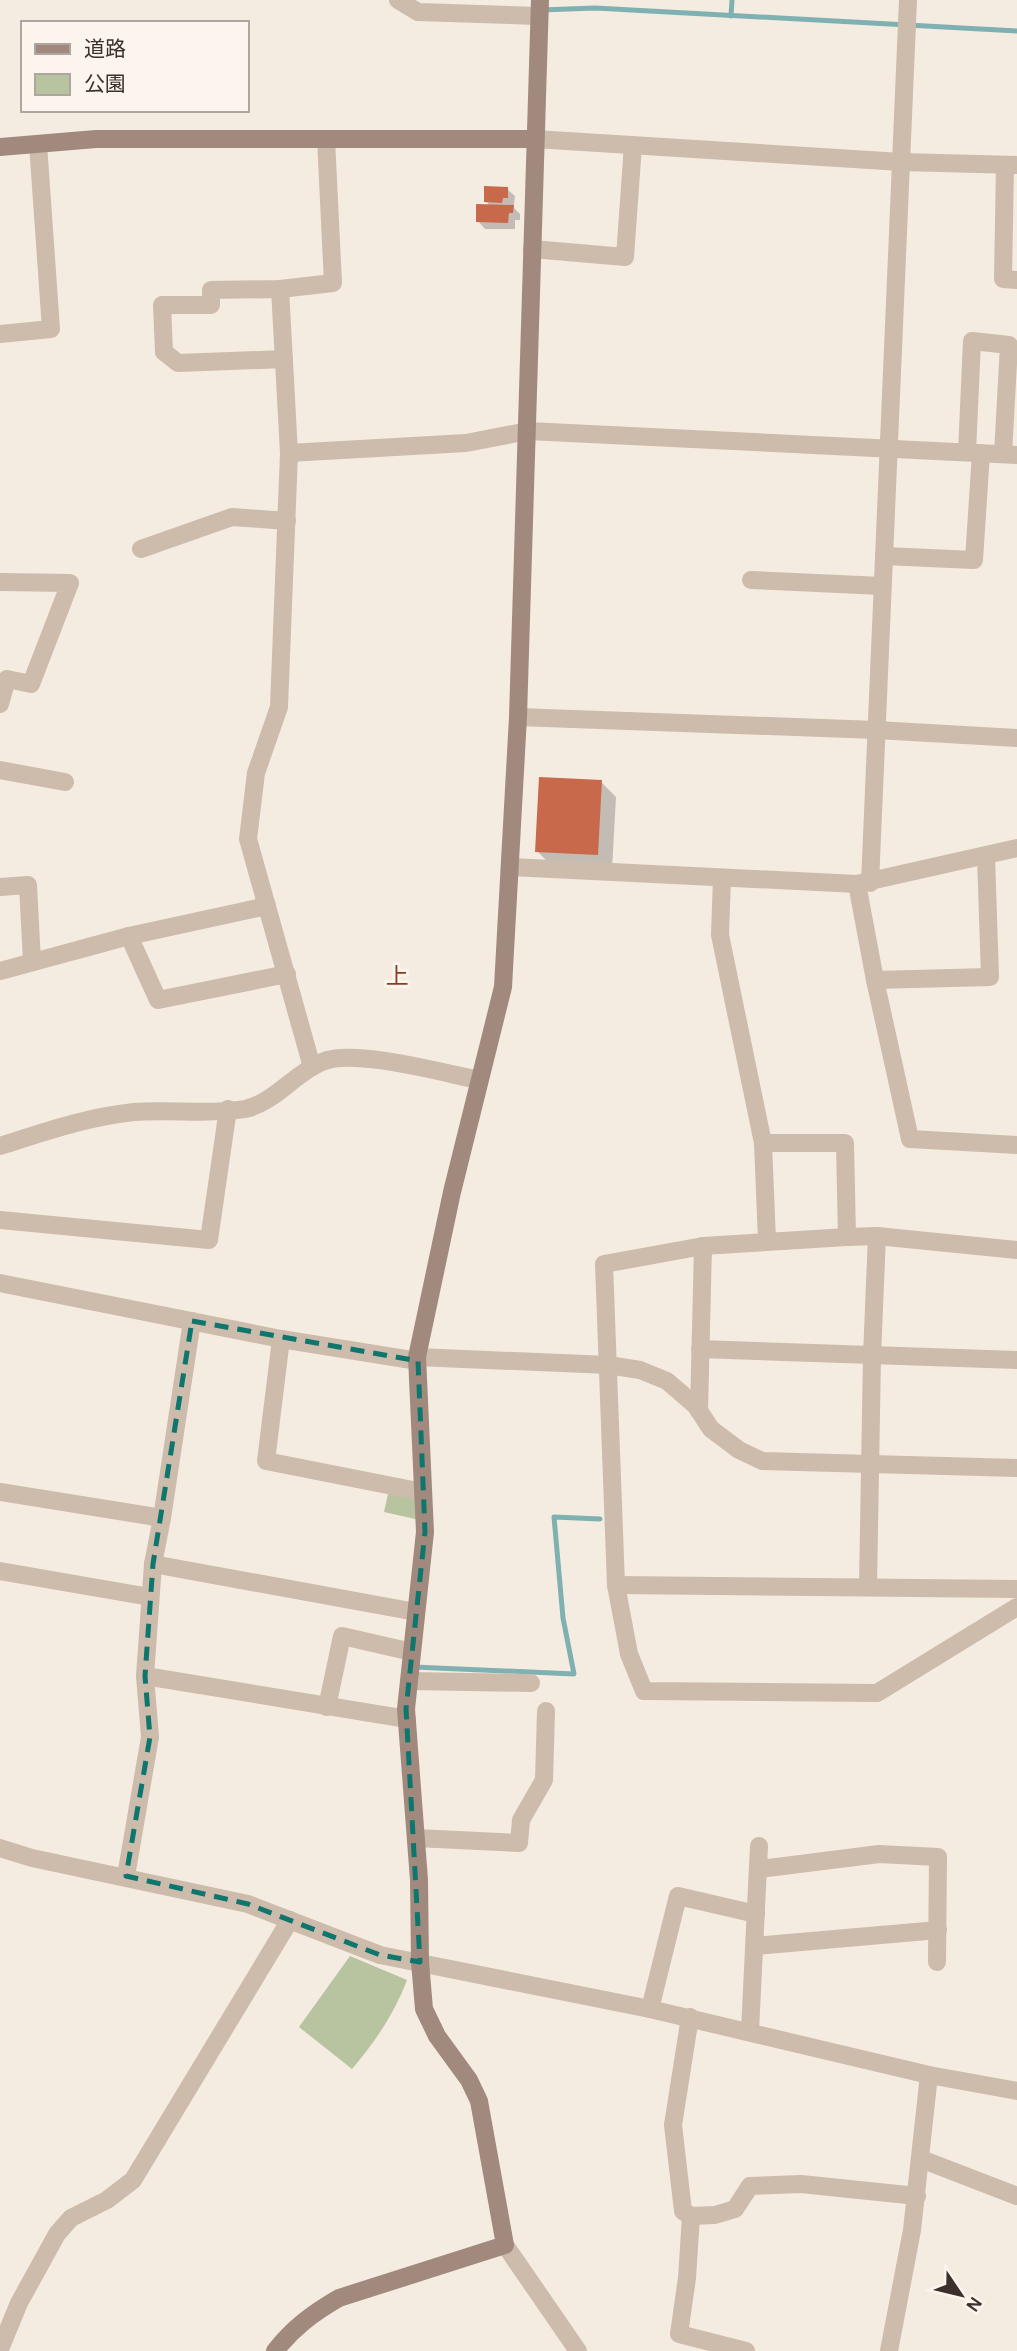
<svg xmlns="http://www.w3.org/2000/svg" width="1017" height="2351" font-family="Karla,'Noto Sans JP',sans-serif">
<rect width="100%" height="100%" fill="#f4ebe1"/>
<g fill="#b8c4a0">
<polygon points="390,1485 423,1492 424,1521 384,1512"/>
<path d="M350,1956L407,1980C394,2014 375,2042 352,2069L299,2027Z"/>
</g>
<g fill="#0003">
<polygon points="507,189 515,196 514,205 511,205 520,214 520,220 515,220 515,229 485,229 478,221 490,206 486,201"/>
<polygon points="601,782 616,797 612,869 552,866 537,851"/>
</g>
<g fill="none" stroke-linecap="round" stroke-linejoin="round">
<g stroke="#7fb0b2" stroke-width="5">
<polyline points="541,10 595,8 1017,31"/>
<polyline points="731,16 732,0"/>
<polyline points="414,1667 574,1674 563,1618 554,1517 600,1519"/>
</g>
</g>
<g fill="#c8694b">
<polygon points="484,186 508,187 508,198 503,198 502,203 484,202"/>
<polygon points="476,204 514,205 513,213 509,213 508,223 476,222"/>
<polygon points="539,777 602,780 598,855 535,852"/>
</g>
<g fill="none" stroke-linecap="round" stroke-linejoin="round">
<g stroke="#cdbbac" stroke-width="18">
<polyline points="398,0 418,12 539,16"/>
<polyline points="535,139 901,162 1017,165"/>
<polyline points="1005,165 1003,279 1017,280"/>
<polyline points="532,249 625,257 633,145"/>
<polyline points="280,289 289,453 279,707 256,773 248,839 312,1067"/>
<polyline points="0,334 51,329 38,144"/>
<polyline points="284,359 178,363 164,352 162,305 211,305 211,290 280,289 333,283 326,139"/>
<polyline points="967,452 972,341 1009,345 1003,454"/>
<polyline points="289,453 466,443 528,431 1017,455"/>
<polyline points="141,549 232,517 287,521"/>
<polyline points="884,556 974,560 981,453"/>
<polyline points="751,580 882,586"/>
<polyline points="0,582 70,583 31,684 7,679 0,704"/>
<polyline points="518,717 876,730 1017,738"/>
<polyline points="0,770 65,782"/>
<polyline points="511,867 857,884 1017,848"/>
<polyline points="722,878 720,935 763,1143 767,1241"/>
<polyline points="870,883 908,0"/>
<polyline points="857,884 875,980 910,1139 1017,1145"/>
<polyline points="0,887 28,885 32,962"/>
<polyline points="129,936 158,1000 287,974"/>
<polyline points="0,971 129,936 267,906"/>
<polyline points="875,980 990,977 986,856"/>
<polyline points="763,1143 845,1143 847,1237"/>
<path d="M0,1146C44,1132 87,1117 134,1112C170,1109 210,1115 245,1109C274,1103 295,1073 322,1062C353,1048 443,1073 479,1080"/>
<polyline points="0,1220 209,1240 228,1109"/>
<polyline points="1017,1250 877,1236 847,1237 703,1246 604,1264 616,1585 629,1654 644,1691 877,1693 1017,1607"/>
<polyline points="0,1283 281,1339 418,1361"/>
<polyline points="281,1339 266,1461 423,1492"/>
<polyline points="700,1349 1017,1360"/>
<polyline points="417,1357 608,1365 640,1370 667,1381 696,1406 711,1429 739,1450 762,1461 1017,1468"/>
<polyline points="699,1411 703,1246"/>
<polyline points="0,1492 162,1518 153,1564 145,1676 150,1737 126,1876"/>
<polyline points="162,1518 192,1321"/>
<polyline points="153,1564 416,1612"/>
<polyline points="0,1571 150,1597"/>
<polyline points="616,1585 1017,1589"/>
<polyline points="868,1586 872,1356 877,1236"/>
<polyline points="145,1676 407,1719"/>
<polyline points="409,1681 531,1683"/>
<polyline points="327,1707 342,1636 412,1652"/>
<polyline points="416,1838 519,1843 521,1820 544,1780 546,1711"/>
<polyline points="0,1848 32,1858 248,1904 380,1955 650,2009 929,2075 1017,2091"/>
<polyline points="760,1869 879,1854 938,1857 937,1962"/>
<polyline points="755,1946 938,1930"/>
<polyline points="650,2009 678,1896 756,1914"/>
<polyline points="690,2017 673,2125 683,2211 691,2216 687,2278 679,2334 746,2351"/>
<polyline points="750,2031 759,1846"/>
<polyline points="921,2159 1017,2196"/>
<polyline points="691,2216 715,2215 735,2209 750,2186 801,2184 917,2196"/>
<polyline points="505,2245 578,2351"/>
<polyline points="0,2349 19,2303 57,2234 71,2218 107,2200 133,2180 290,1920"/>
<polyline points="889,2351 912,2230 929,2075"/>
</g>
<g stroke="#a18a7d" stroke-width="18">
<polyline points="0,147 96,139 535,139"/>
<path d="M275,2351C293,2328 313,2313 339,2298L505,2245L479,2101L469,2080L437,2036L424,2009L420,1962L419,1880L406,1709L425,1532L417,1357L452,1192L503,987L518,717L540,0"/>
</g>
</g>
<path fill="none" stroke="#0f766e" stroke-width="5" stroke-dasharray="14 9" stroke-linejoin="round" d="M192,1321L418,1361L425,1532L406,1709L420,1962L380,1955L248,1904L126,1876L150,1737L145,1676L153,1564Z"/>
<g text-anchor="middle" dominant-baseline="central" stroke-width="6" stroke-linejoin="round" paint-order="stroke">
<g font-size="23" fill="#8c3b22" stroke="#fbf5ee">
<text x="397" y="976">上</text>
</g>
</g>
<rect x="21" y="21" width="228" height="91" fill="#fbf5ee" stroke="#aea6a0" stroke-width="2"/>
<rect x="35" y="44" width="35" height="10" fill="#a18a7d" stroke="#aea6a0" stroke-width="2"/>
<text x="84" y="56" font-size="21" fill="#3b302b">道路</text>
<rect x="35" y="74" width="35" height="21" fill="#b8c4a0" stroke="#aea6a0" stroke-width="2"/>
<text x="84" y="91" font-size="21" fill="#3b302b">公園</text>
<g transform="translate(961 2295) rotate(125)" stroke="#fbf5ee" stroke-width="5" paint-order="stroke">
<path d="M0-5L12 26L0 18L-12 26Z" fill="#3b302b"/>
<text y="-10" font-size="19" font-weight="bold" text-anchor="middle" fill="#3b302b">N</text>
</g>
</svg>
